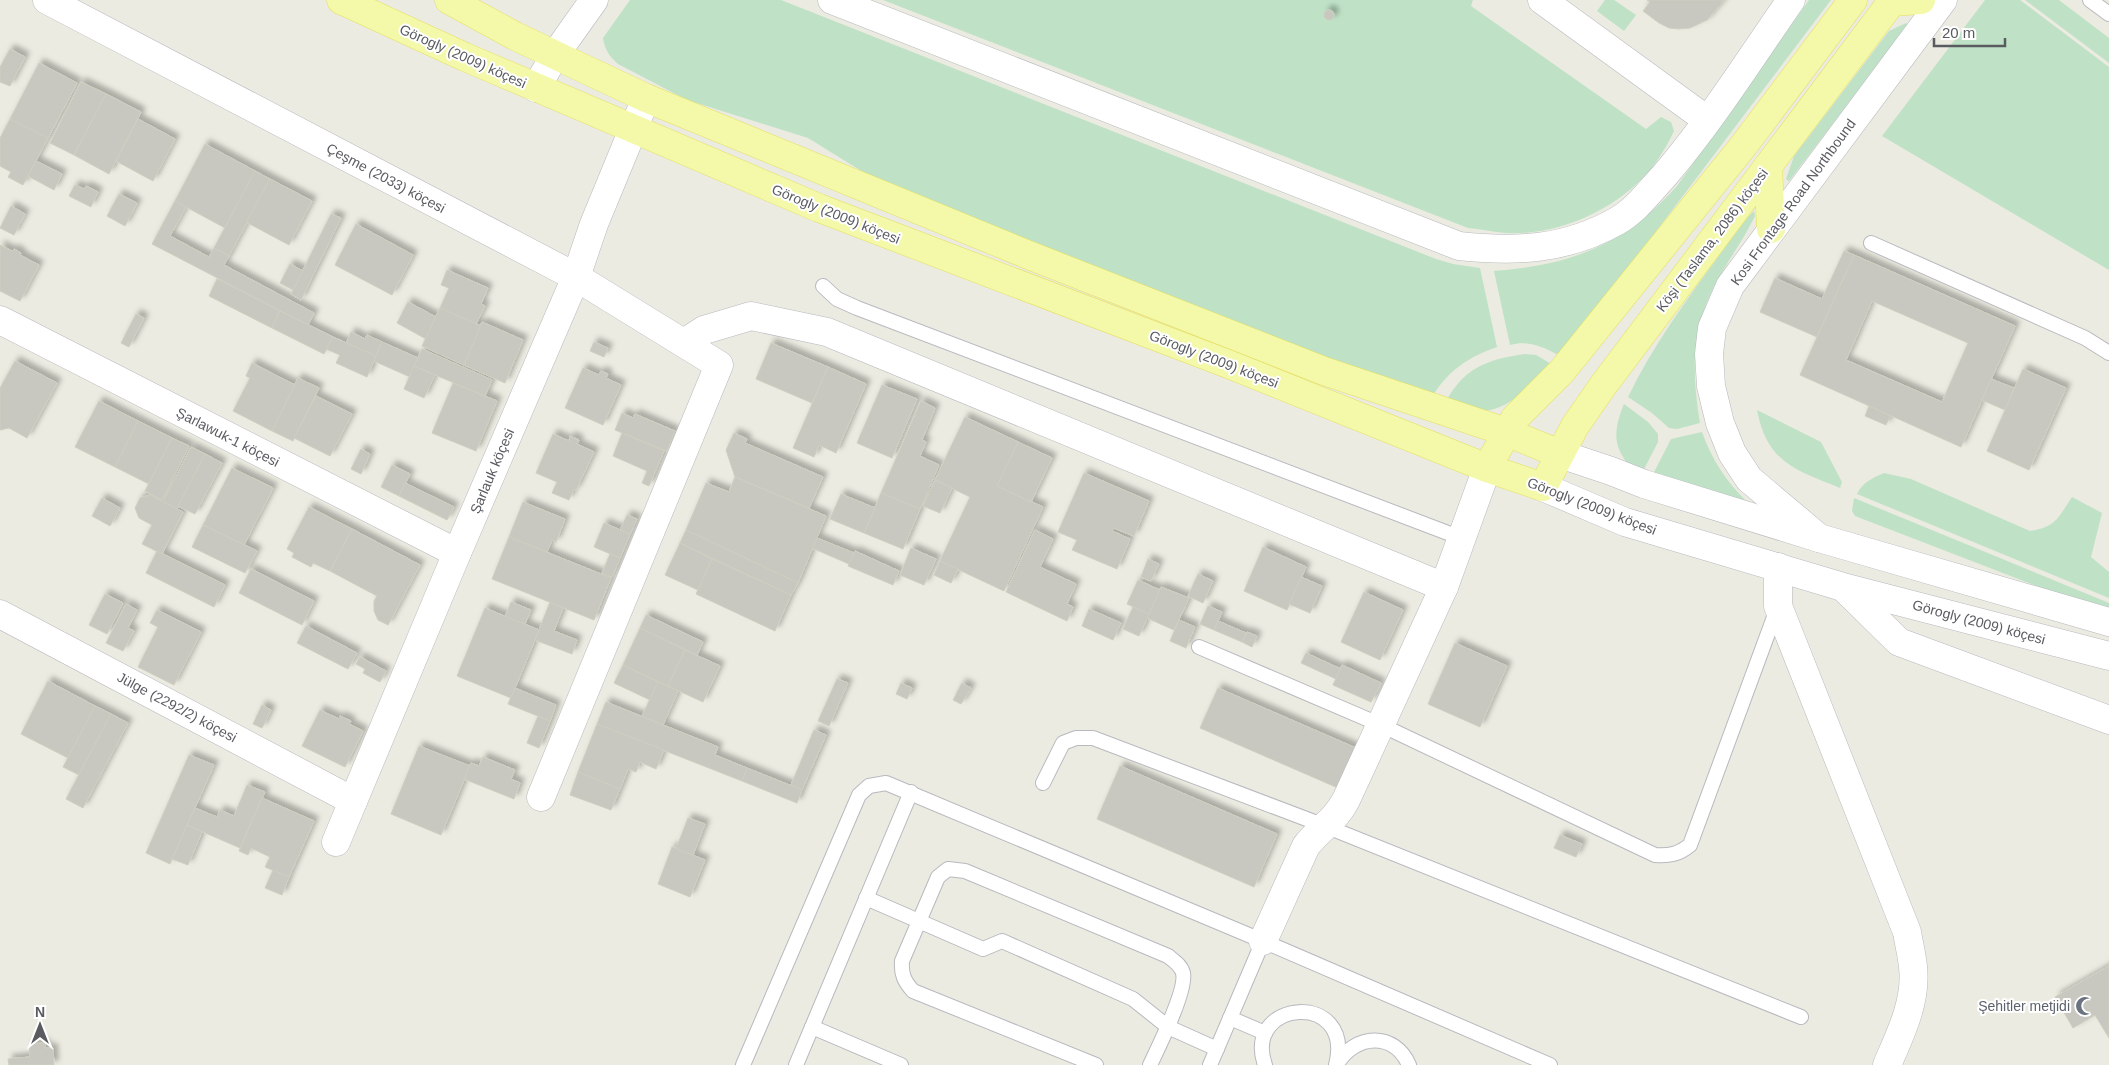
<svg xmlns="http://www.w3.org/2000/svg" width="2109" height="1065" font-family="Helvetica,sans-serif">
<defs>
<filter id="shadow"><feDropShadow dx="4.5" dy="-4.5" stdDeviation="2.5" flood-color="#0004"/></filter>
</defs>
<rect width="100%" height="100%" fill="#ebebe1"/>
<g fill="#bfe2c6">
<path d="M630,0H781L1436,259L1453,264L1480,268L1497,347C1468,357 1446,372 1431,399L889,188L808,138L687,100L618,64C609,56 605,50 603,38Z"/>
<path d="M883,0H1473L1471,6L1646,129L1661,117L1671,122L1674,131C1668,144 1659,159 1650,170C1616,210 1558,236 1506,233C1493,232 1480,229 1468,228Z"/>
<polygon points="1605,0 1614,0 1636,15 1624,31 1597,11"/>
<path d="M1809,0H1831L1574,340L1560,356C1543,347 1529,340 1510,345L1494,271C1572,265 1624,245 1677,186Z"/>
<polygon points="1985,0 2020,0 2109,67 2109,270 1882,136"/>
<polygon points="2025,0 2059,0 2109,38 2109,63"/>
<polygon points="1906,23 1908,25 1789,181 1786,179 1794,156 1889,31"/>
<path d="M1754,211L1755,216C1741,245 1719,272 1707,302C1691,342 1693,381 1700,423L1677,429L1669,428L1652,413L1628,397C1659,333 1704,277 1746,219Z"/>
<path d="M1525,354L1536,355L1553,365C1534,383 1508,412 1479,411C1468,411 1455,407 1444,406C1461,369 1487,359 1525,354Z"/>
<path d="M1624,404L1648,422L1658,434V442L1640,477C1615,453 1610,437 1624,404Z"/>
<path d="M1757,410L1821,442L1842,482L1840,488C1796,470 1767,463 1757,410Z"/>
<path d="M1702,432C1712,460 1726,481 1747,502L1648,484L1671,439Z"/>
<path d="M1884,473L1911,479L2030,531C2056,527 2058,518 2072,497L2102,513L2091,557L2109,572V598L1857,494C1862,483 1872,478 1884,473Z"/>
<polygon points="1854,498 2109,603 2109,614 1855,516 1852,511"/>
</g>
<g fill="#c8c8c0" stroke="#cfcec0" fill-rule="evenodd" filter="url(#shadow)">
<polygon points="1647,0 1724,0 1707,20 1690,28 1679,29 1669,28 1659,23 1643,11 1650,2"/>
<circle cx="1329" cy="15" r="5"/>
<polygon points="10,49 25,57 10,86 0,82 0,67"/>
<polygon points="39,63 77,83 48,138 10,119"/>
<polygon points="81,82 106,94 74,155 50,143"/>
<polygon points="106,94 141,112 109,174 74,155"/>
<polygon points="10,119 48,138 23,185 8,177 11,172 0,166 0,138"/>
<polygon points="138,119 175,139 153,181 116,161"/>
<polygon points="205,144 255,171 225,228 175,201"/>
<polygon points="36,161 62,174 54,190 28,176"/>
<polygon points="255,171 270,179 229,256 214,248"/>
<polygon points="270,179 312,201 289,245 246,222"/>
<polygon points="75,185 84,189 86,186 98,192 91,207 69,196"/>
<polygon points="119,194 137,203 125,226 107,216"/>
<polygon points="175,201 186,207 170,236 209,257 214,248 229,256 224,265 314,313 308,325 152,244"/>
<polygon points="11,206 25,214 14,235 0,228"/>
<polygon points="331,214 341,218 301,300 291,294"/>
<polygon points="356,224 413,255 392,295 335,265"/>
<polygon points="0,245 12,251 14,249 21,253 20,255 39,265 20,301 0,291"/>
<polygon points="1844,251 1854,255 1817,337 1760,312 1775,278 1822,299"/>
<path d="M1854,255L2015,326L1961,447L1800,375ZM1872,301L1968,343L1942,402L1846,360Z"/>
<polygon points="290,264 303,271 293,290 280,283"/>
<polygon points="447,270 488,288 481,304 485,306 476,324 440,308 449,288 441,285"/>
<polygon points="217,279 280,311 272,328 209,296"/>
<polygon points="408,302 436,317 426,339 397,323"/>
<polygon points="440,308 481,326 464,365 422,346"/>
<polygon points="280,311 333,337 324,354 272,328"/>
<polygon points="136,314 144,318 129,347 121,343"/>
<polygon points="482,322 523,340 505,383 464,365"/>
<polygon points="351,332 365,339 367,335 382,342 376,356 346,343"/>
<polygon points="333,337 376,356 367,377 336,363 340,355 326,349"/>
<polygon points="382,342 418,358 410,377 374,361"/>
<polygon points="594,342 608,348 604,357 590,351"/>
<polygon points="771,343 828,367 812,403 756,379"/>
<polygon points="422,349 492,380 485,396 414,366"/>
<polygon points="15,361 57,383 27,438 9,428 0,430 0,388"/>
<polygon points="252,363 295,385 272,431 233,411 250,378 246,376"/>
<polygon points="414,366 435,375 424,398 404,389"/>
<polygon points="828,367 866,384 836,453 819,445 814,457 793,448"/>
<polygon points="583,368 599,375 601,371 608,374 606,378 621,385 603,425 565,408"/>
<polygon points="2023,369 2066,388 2029,470 1987,451"/>
<polygon points="298,378 319,388 293,441 272,431"/>
<polygon points="1991,379 2014,388 2005,410 1982,400"/>
<polygon points="453,383 497,401 476,451 432,433"/>
<polygon points="882,385 917,399 892,458 857,443"/>
<polygon points="316,396 352,414 330,456 294,438"/>
<polygon points="99,401 138,421 115,467 75,447"/>
<polygon points="921,401 935,408 922,440 926,442 920,456 939,465 920,509 881,493"/>
<polygon points="1869,406 1890,416 1886,425 1865,416"/>
<polygon points="622,413 633,418 635,414 675,431 667,451 615,430"/>
<polygon points="965,417 1018,442 997,486 1043,507 1004,591 940,561 970,497 935,480"/>
<polygon points="138,421 172,438 149,484 115,467"/>
<polygon points="622,433 664,451 649,486 642,483 647,471 613,456"/>
<polygon points="734,433 747,439 745,443 823,477 809,508 735,477 726,450"/>
<polygon points="553,434 569,441 570,436 579,440 577,444 594,452 576,490 574,489 569,500 552,493 557,482 536,473"/>
<polygon points="172,438 189,446 162,500 145,491"/>
<polygon points="1018,442 1052,458 1031,502 997,486"/>
<polygon points="191,447 205,454 177,509 163,502"/>
<polygon points="361,449 370,454 361,474 351,469"/>
<polygon points="205,454 222,463 195,514 178,506"/>
<polygon points="392,465 410,474 399,496 381,487"/>
<polygon points="232,468 273,488 244,545 203,525"/>
<polygon points="1084,473 1149,501 1134,536 1114,528 1112,531 1130,539 1117,569 1072,550 1077,540 1058,532"/>
<polygon points="735,477 826,516 798,583 686,530 706,483 729,492"/>
<polygon points="935,480 952,488 940,513 923,506"/>
<polygon points="405,483 454,507 447,520 399,496"/>
<polygon points="881,493 920,509 903,549 864,533"/>
<polygon points="841,494 875,508 864,533 830,519"/>
<polygon points="150,495 183,512 162,554 142,544 152,525 139,518 135,508 140,498"/>
<polygon points="102,498 120,508 110,526 92,516"/>
<polygon points="523,502 565,519 556,542 552,540 547,552 509,537"/>
<polygon points="309,507 352,529 330,571 313,563 311,567 292,557 294,553 287,549"/>
<polygon points="627,515 637,519 630,534 620,530"/>
<polygon points="604,523 630,534 620,558 594,547"/>
<polygon points="203,525 257,551 245,573 192,547"/>
<polygon points="352,529 420,565 388,625 378,620 374,611 374,601 377,596 330,571"/>
<polygon points="686,530 798,583 791,595 680,543"/>
<polygon points="1035,530 1053,539 1040,567 1076,584 1067,604 1073,607 1067,621 1006,592"/>
<polygon points="509,537 611,578 594,620 492,579"/>
<polygon points="817,538 854,553 849,564 812,548"/>
<polygon points="680,543 712,559 698,590 665,575"/>
<polygon points="1263,547 1306,567 1287,610 1244,591"/>
<polygon points="911,548 936,559 924,585 900,575"/>
<polygon points="157,551 225,585 214,607 146,573"/>
<polygon points="855,551 899,571 893,585 848,566"/>
<polygon points="610,554 620,558 612,577 602,573"/>
<polygon points="712,559 791,595 775,631 696,594"/>
<polygon points="1148,559 1159,564 1151,581 1141,577"/>
<polygon points="940,561 958,569 951,583 934,575"/>
<polygon points="251,569 314,601 302,625 239,593"/>
<polygon points="1198,574 1213,581 1203,603 1188,596"/>
<polygon points="1301,577 1322,586 1310,613 1289,604"/>
<polygon points="1138,580 1160,590 1149,614 1127,604"/>
<polygon points="1161,587 1189,598 1174,630 1147,618"/>
<polygon points="1364,592 1403,610 1380,660 1341,642"/>
<polygon points="105,594 123,603 107,634 89,625"/>
<polygon points="511,602 531,610 525,624 505,617"/>
<polygon points="550,602 563,608 554,631 577,640 572,654 535,640"/>
<polygon points="126,604 137,610 128,628 134,631 123,651 106,643"/>
<polygon points="1208,606 1222,612 1214,630 1200,624"/>
<polygon points="1133,607 1149,614 1139,636 1123,629"/>
<polygon points="485,608 539,630 511,698 457,676"/>
<polygon points="1089,609 1121,623 1113,640 1082,626"/>
<polygon points="157,610 201,632 174,685 138,667 158,627 150,623"/>
<polygon points="646,615 703,642 697,655 640,628"/>
<polygon points="1179,620 1195,627 1186,648 1170,641"/>
<polygon points="1218,621 1246,633 1242,642 1214,630"/>
<polygon points="306,626 357,653 348,669 297,643"/>
<polygon points="640,628 685,650 668,686 623,665"/>
<polygon points="1247,632 1257,636 1252,647 1242,642"/>
<polygon points="1455,643 1507,666 1480,727 1428,704"/>
<polygon points="685,650 720,666 703,702 668,686"/>
<polygon points="1306,653 1341,669 1336,679 1301,663"/>
<polygon points="360,657 386,671 380,682 363,673 365,669 356,664"/>
<polygon points="623,665 658,682 650,700 614,683"/>
<polygon points="1342,665 1381,683 1371,702 1333,685"/>
<polygon points="837,679 848,683 829,726 818,721"/>
<polygon points="48,681 95,706 68,758 21,734"/>
<polygon points="658,682 678,691 663,725 642,716"/>
<polygon points="901,683 912,688 907,699 896,694"/>
<polygon points="962,683 971,688 961,704 953,700"/>
<polygon points="515,688 556,705 550,721 508,704"/>
<polygon points="1218,688 1356,748 1338,788 1200,728"/>
<polygon points="606,702 718,747 715,755 747,768 742,781 597,724"/>
<polygon points="262,705 271,710 262,728 253,724"/>
<polygon points="95,706 111,714 79,775 63,767"/>
<polygon points="320,710 339,719 340,716 351,721 349,724 363,731 345,767 302,746"/>
<polygon points="111,714 128,723 83,808 66,799"/>
<polygon points="538,716 550,721 539,748 527,743"/>
<polygon points="597,724 664,750 656,769 640,762 636,772 628,769 620,789 578,772"/>
<polygon points="814,730 826,735 802,790 791,785"/>
<polygon points="419,746 470,766 441,835 391,814"/>
<polygon points="189,755 214,765 170,864 146,853"/>
<polygon points="483,757 515,770 511,779 520,783 514,799 464,779 471,763 479,766"/>
<polygon points="1120,766 1277,834 1254,887 1097,819"/>
<polygon points="747,768 802,790 797,803 742,781"/>
<polygon points="578,772 620,789 611,810 570,795"/>
<polygon points="247,785 265,792 240,848 187,825 195,808 217,817 220,810 234,816"/>
<polygon points="262,798 314,821 289,877 265,867 270,857 251,848 248,855 239,851"/>
<polygon points="688,818 705,824 693,855 676,849"/>
<polygon points="187,825 202,832 188,865 172,859"/>
<polygon points="1560,835 1582,844 1576,857 1554,848"/>
<polygon points="672,847 705,860 690,897 658,884"/>
<polygon points="273,870 289,877 282,895 265,888"/>
<polygon points="2109,966 2109,1038 2095,1015 2073,1028 2055,997"/>
<polygon points="45,1043 45,1048 53,1048 54,1065 9,1065 8,1059 30,1057 29,1044"/>
</g>
<g fill="none" stroke-linecap="round" stroke-linejoin="round">
<g stroke="#b8b9bf" stroke-width="16">
<g id="lane">
<polyline points="2090,0 2109,14"/>
<polyline points="1871,243 2085,338 2109,353"/>
<polyline points="823,286 837,299 857,308 1461,538"/>
<path d="M1199,647L1381,725L1655,855C1670,856 1679,854 1690,845L1777,609"/>
<polyline points="1043,783 1063,743 1076,738 1093,738 1325,826 1801,1017"/>
<polyline points="866,898 983,949 1002,941 1133,999 1168,1027 1217,1049"/>
<polyline points="1230,1018 1265,1033"/>
<polyline points="812,1027 901,1065"/>
<path d="M1337,1064C1355,1034 1394,1031 1409,1065"/>
<polyline points="743,1065 859,795 869,786 886,783 1263,941 1550,1065"/>
<polyline points="796,1065 911,792"/>
<path d="M1096,1065L913,991C904,981 901,974 902,961L938,877L948,869L965,871L1168,956C1174,961 1181,965 1183,973C1187,990 1158,1048 1150,1065"/>
<polyline points="1210,1065 1263,941"/>
<path d="M1265,1065C1242,999 1355,990 1336,1065"/>
</g>
</g>
<g stroke="#b8b9bf" stroke-width="29">
<g id="street">
<polyline points="47,0 576,277 719,365 541,797"/>
<path d="M832,0L1459,246C1516,252 1566,250 1617,221C1636,210 1649,192 1664,176C1711,121 1750,59 1791,0"/>
<polyline points="1542,0 1707,120"/>
<polyline points="536,88 555,55 594,0"/>
<polyline points="0,320 457,553"/>
<polyline points="684,343 704,330 751,316 827,332 1444,587"/>
<polyline points="1819,538 1749,479 1732,453 1720,423 1711,386 1709,354 1712,328 1730,286 1943,0"/>
<path d="M1778,567V606L1907,932C1909,944 1912,956 1913,967C1917,1001 1900,1035 1887,1065"/>
<polyline points="0,614 353,801"/>
<polyline points="336,842 457,553 576,277 594,224 646,98"/>
<path d="M1263,941L1306,846C1320,828 1335,821 1346,800L1444,587L1487,468"/>
</g>
</g>
<g stroke="#b7b8bf" stroke-width="29">
<g id="secondary">
<polyline points="1560,454 1611,471 1644,484 1819,538 2109,622"/>
<polyline points="1543,487 1625,522 1843,587 2109,656"/>
<polyline points="1844,588 1899,642 2109,720"/>
</g>
</g>
<g stroke="#e6de5f" stroke-width="29">
<g id="primary">
<polyline points="341,0 465,57 819,208 1228,364 1487,468 1543,487 1575,426 1602,387 1893,0"/>
<polyline points="449,0 515,36 646,98 1026,254 1324,371 1506,432 1560,454"/>
<polyline points="1891,2 1921,0"/>
<polyline points="1768,166 1771,229"/>
<polyline points="1487,468 1515,418 1562,371 1744,145 1853,0"/>
</g>
</g>
<use href="#lane" stroke="#fff" stroke-width="14"/>
<use href="#street" stroke="#fff" stroke-width="28"/>
<use href="#secondary" stroke="#fff" stroke-width="28"/>
<use href="#primary" stroke="#f4f9a9" stroke-width="28"/>
</g>
<defs>
<g id="mosque-bare" transform="scale(1.5)"><path d="M3.5-4.9A6 6 0 1 0 3.5 4.9A5 5 0 1 1 3.5-4.9Z" fill="#6b7280" stroke="#fff" stroke-width="2.5" paint-order="stroke"/></g>
</defs>
<g fill-rule="evenodd">
<use href="#mosque-bare" x="2085" y="1006"/>
</g>
<g text-anchor="middle" dominant-baseline="central" stroke-width="4" stroke-linejoin="round" paint-order="stroke">
<g font-size="14" fill="#595b61" stroke="#fff">
<text transform="translate(463 56) rotate(24)">Görogly (2009) köçesi</text>
<text transform="translate(386 178) rotate(28)">Çeşme (2033) köçesi</text>
<text transform="translate(1793 202) rotate(-54)">Kosi Frontage Road Northbound</text>
<text transform="translate(836 214) rotate(22)">Görogly (2009) köçesi</text>
<text transform="translate(1712 240) rotate(-53)">Köşi (Taslama, 2086) köçesi</text>
<text transform="translate(1214 359) rotate(21)">Görogly (2009) köçesi</text>
<text transform="translate(228 437) rotate(27)">Şarlawuk-1 köçesi</text>
<text transform="translate(492 471) rotate(-67)">Şarlauk köçesi</text>
<text transform="translate(1592 506) rotate(21)">Görogly (2009) köçesi</text>
<text transform="translate(1979 622) rotate(15)">Görogly (2009) köçesi</text>
<text transform="translate(177 707) rotate(28)">Jülge (2292/2) köçesi</text>
</g>
<g font-size="14" fill="#5b616d" stroke="#fff" text-anchor="end">
<text x="2070" y="1006">Şehitler metjidi</text>
</g>
</g>
<g transform="translate(40 1025)" stroke="#ffffff" stroke-width="4" paint-order="stroke">
<path d="M0-4L9 19L0 12L-9 19Z" fill="#595b61"/>
<text y="-8" font-size="14" font-weight="bold" text-anchor="middle" fill="#595b61">N</text>
</g>
<path d="M1934 38v8h71v-8" fill="none" stroke="#595b61" stroke-width="2.5"/>
<text x="1942" y="38" font-size="15" fill="#595b61" stroke="#ffffff" stroke-width="4" paint-order="stroke">20 m</text>
</svg>
